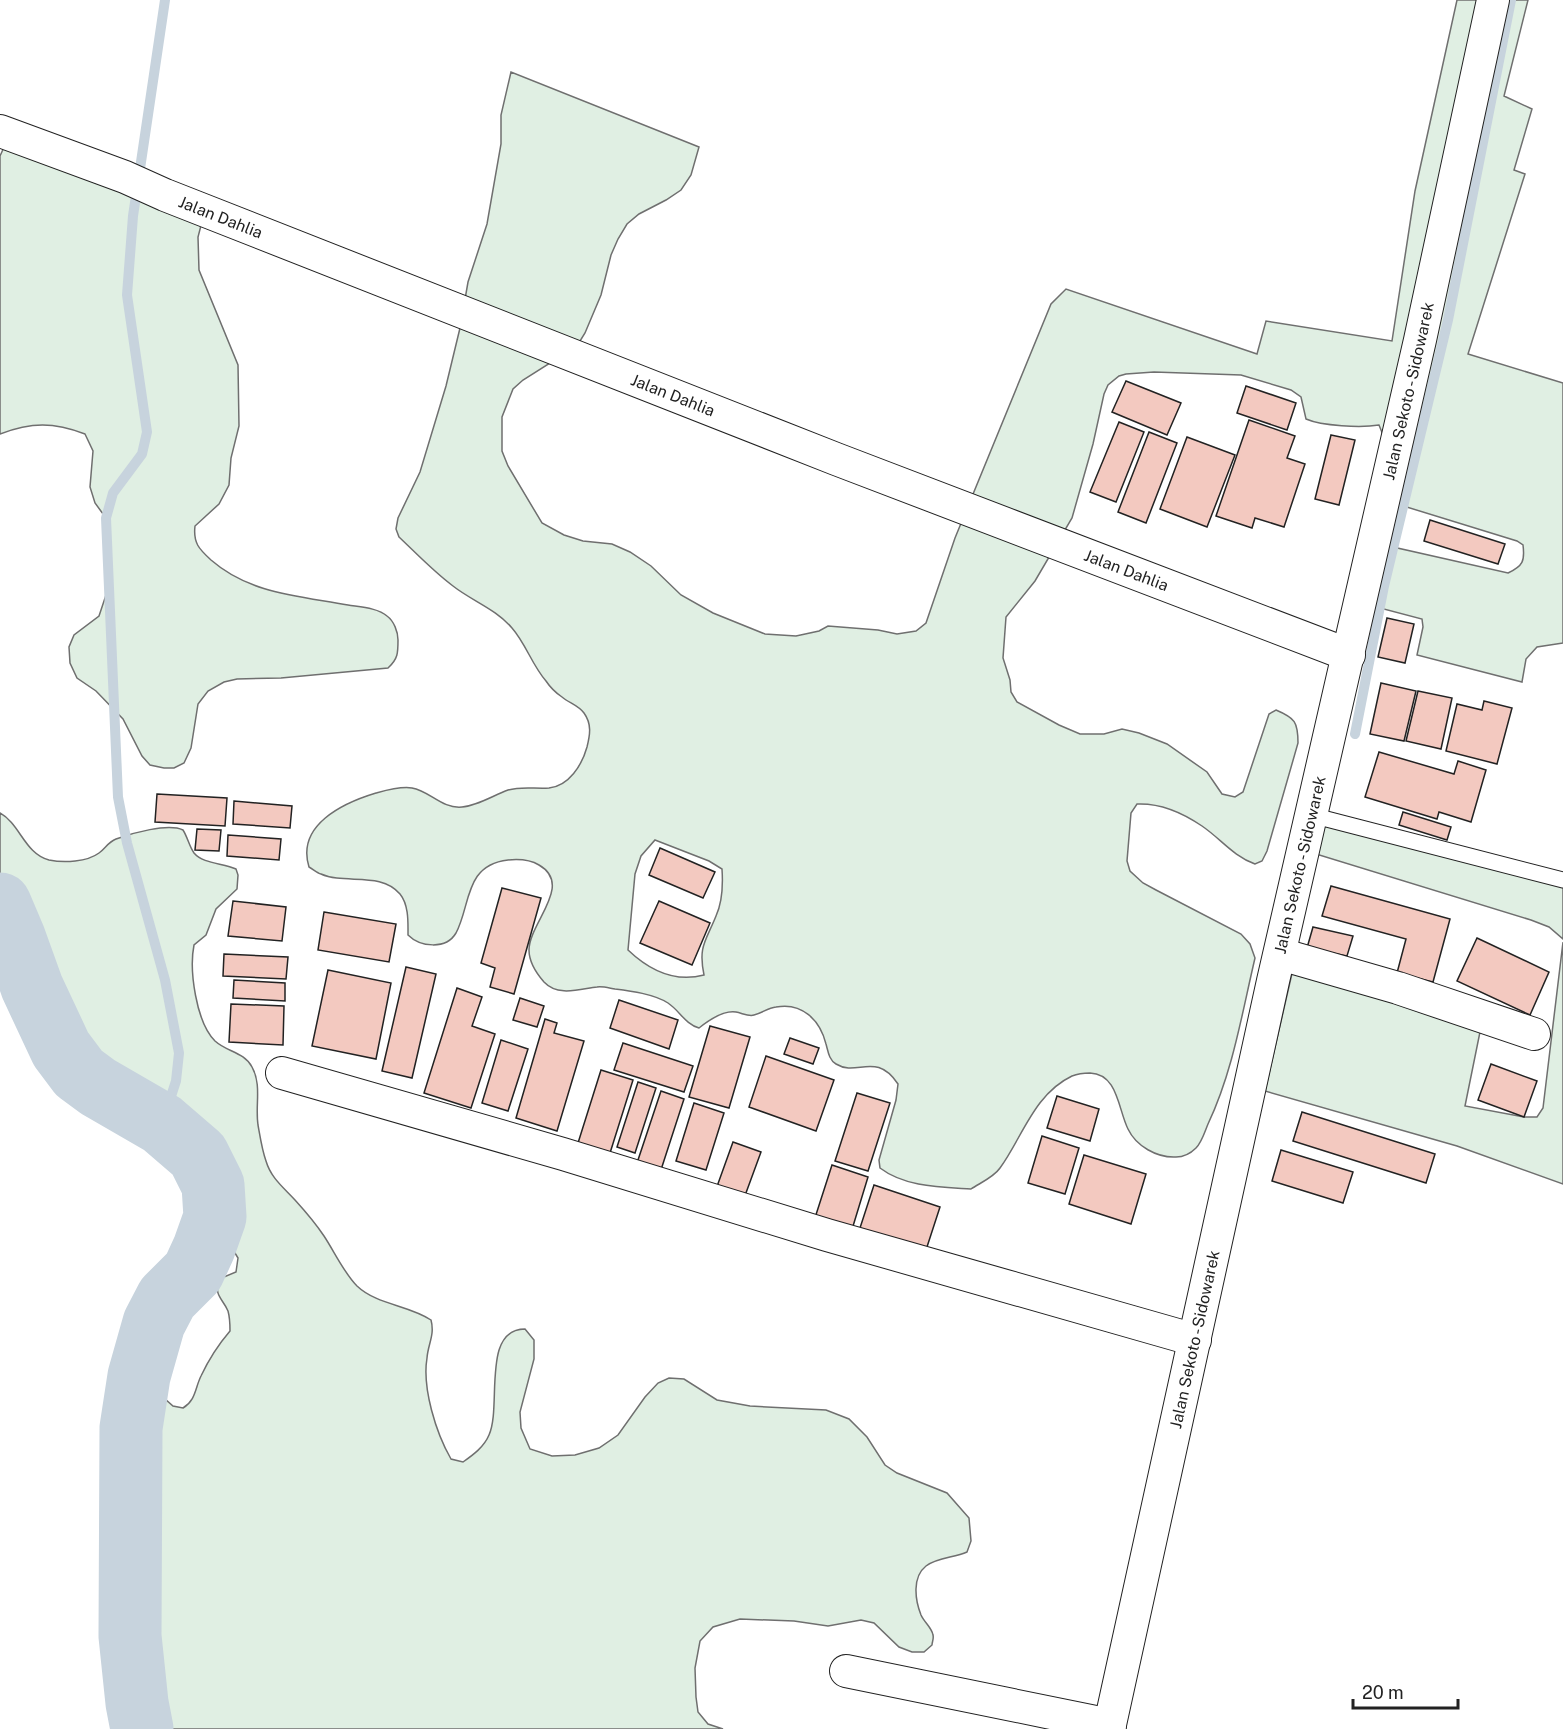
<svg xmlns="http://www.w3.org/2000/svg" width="1563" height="1729" font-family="'Public Sans',sans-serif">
<rect width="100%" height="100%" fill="#fff"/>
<g fill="#e0efe3" stroke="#6f6f6f" stroke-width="1.5" fill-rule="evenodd">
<path d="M1457,0H1528L1504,96L1532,109L1514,170L1525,174L1468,354L1563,383V643L1537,647L1526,659L1522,682L1417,655L1423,627L1422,619L1361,603L1375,543L1508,573C1523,566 1525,561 1523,545L1517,541L1384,500L1393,460L1379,425C1361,428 1322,426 1306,419L1301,397L1291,390L1241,375L1154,372L1126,374L1119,376L1108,385L1104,394L1093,444L1072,518L1035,581L1006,617L1003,658L1010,680L1011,692L1017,702L1059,725L1080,734H1104L1122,729L1139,733L1167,744L1207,772L1222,794L1235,797L1243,792L1269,714L1276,710C1295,718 1298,722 1298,743L1267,851L1262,861L1255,864C1233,856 1221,839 1202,826C1183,813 1160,803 1137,804L1131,813L1127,861L1130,871L1143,883L1156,890L1241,934L1250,944L1255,958C1242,1013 1233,1071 1208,1124C1205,1131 1202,1142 1196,1148C1191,1153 1183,1157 1176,1157C1157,1158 1136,1146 1128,1129C1118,1109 1118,1074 1090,1073C1085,1073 1077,1074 1072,1076C1034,1094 1022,1138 1000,1168C994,1177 980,1183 971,1189C940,1187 905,1187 880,1168L879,1160L896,1100L898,1084C876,1051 857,1077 836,1064C829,1060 828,1051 826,1044C820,1020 802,1002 776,1007C768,1008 762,1013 754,1015C749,1017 742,1013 736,1012C723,1010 709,1020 699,1028C685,1024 680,1011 668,1003C654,994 631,991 615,989C609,988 602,986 597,987C580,989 558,997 544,982C537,974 529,962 529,950C529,923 574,885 539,865C529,859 518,859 508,860C464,865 471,905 456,933C446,950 420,947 408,935C408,923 409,905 400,894C381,871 345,885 321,874C317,873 313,869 309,867C296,825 343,803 376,793C387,790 401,786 412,788C430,791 442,809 462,807C477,806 494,795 508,790C522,786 535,789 549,788C569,786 582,765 587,747C590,735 592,724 584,713C578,705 569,703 562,697C556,693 550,687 546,681C532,665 526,644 512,628C496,609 472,601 453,586C434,572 417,554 399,537L396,529L398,518L420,472L446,386L460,328L468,282L487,224L501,144V115L511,72L699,147L691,175L681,190L666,200L639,214L627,224L618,239L611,255L601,295L585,333L577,346L523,380L513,389L502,417V451L508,466L542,523L564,535L583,541L612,544L630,552L651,566L681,595L713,613L765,634L796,636L819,631L828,626L878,630L897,634L916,631L926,623L955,538L1051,304L1066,289L1257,354L1266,321L1392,341L1415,191ZM655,840L709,861L722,869C723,884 722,903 716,916C706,941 698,946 704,975C674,983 649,970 628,950L635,874L641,856Z"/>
<path d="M10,134L205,210L198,237L199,270L238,365L239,426L231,458L229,485L219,504L195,526C193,543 199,549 211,560C250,594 299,596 348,605C360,607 378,608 387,616C394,621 398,632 398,640C398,653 398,659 388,668L281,678L237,679L224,682L208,691L198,704L191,748L184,763L174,768H164L150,765L142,756L123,719L96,691L77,678L70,663L69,647L74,635L99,616L110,583L106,518L95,503L90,487L93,451L85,434C54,422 31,422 0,434V156Z"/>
<path d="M0,813C20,824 25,854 49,860C64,863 87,862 99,853C105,849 108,842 116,839C132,833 168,823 183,830C188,838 189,846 194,853C203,864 224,863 236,869L238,875L237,889L216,909L206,935L194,945C189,970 196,1022 215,1041C227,1052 244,1052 252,1067C262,1085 255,1105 258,1125C260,1136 262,1150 266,1161C271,1178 283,1187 295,1200C305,1211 316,1224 324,1236C334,1251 344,1273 357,1286C377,1305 409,1305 431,1320C435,1335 428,1344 427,1358C422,1388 436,1433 451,1459L463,1462C473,1455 484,1447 489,1435C502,1407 481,1329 525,1329L534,1340V1359L520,1412L521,1428L530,1449L552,1456L575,1455L599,1448L618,1435L645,1397L658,1383L669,1378L684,1379L717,1400L750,1406L826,1410L849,1419L867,1437L885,1465L897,1473L947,1493L969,1518L971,1541L967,1552C954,1558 938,1557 926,1566C912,1577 915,1600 921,1615C924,1622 932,1628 933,1635C934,1639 932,1642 932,1645L924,1652H912L899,1647L874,1623L861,1620L828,1626L794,1621L740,1619L713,1627L700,1641L695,1668L696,1697L698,1712L708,1724L723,1729H142L137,1703L130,1636L131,1428L139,1376L173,1406L183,1408C196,1400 195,1388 201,1376C209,1359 218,1345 230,1331C230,1325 230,1318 228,1311C222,1297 214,1297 219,1279L236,1272L238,1258L232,1248L220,1237L215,1217L213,1185L198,1155L162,1124L98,1087L79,1073L61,1049L32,987L14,937L0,904Z"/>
<polygon points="1311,815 1563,880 1563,939 1549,927 1531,920 1303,850"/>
<polygon points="1563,942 1563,1184 1457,1146 1265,1091 1293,969 1480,1032 1465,1106 1524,1117 1537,1117 1543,1108"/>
</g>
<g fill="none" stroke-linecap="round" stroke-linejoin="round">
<g stroke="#c7d3dd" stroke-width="10">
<polyline points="1355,734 1384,586 1448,320 1511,0"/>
<polyline points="162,1124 176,1081 179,1053 165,980 127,843 118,797 106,518 113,493 142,454 147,432 127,295 133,216 165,0"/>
</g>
<polyline stroke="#c7d3dd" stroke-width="63" points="0,904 14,937 32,987 61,1049 79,1073 98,1087 162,1124 198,1155 213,1185 215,1217 204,1248 193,1272 167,1298 154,1323 139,1376 131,1428 130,1636 137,1703 142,1729"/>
</g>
<g fill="#f3c9c0" stroke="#222" stroke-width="1.5">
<polygon points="1126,381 1181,403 1167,435 1112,412"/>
<polygon points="1246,386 1296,403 1287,430 1237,413"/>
<polygon points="1249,420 1295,436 1287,458 1305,464 1284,527 1255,518 1252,528 1216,516"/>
<polygon points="1119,422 1144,432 1116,502 1090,492"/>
<polygon points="1149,432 1177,443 1146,523 1118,512"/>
<polygon points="1331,435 1355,440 1339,505 1315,499"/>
<polygon points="1187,437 1235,455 1207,527 1160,509"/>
<polygon points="1430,520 1505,544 1498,564 1424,541"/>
<polygon points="1387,618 1414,624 1405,663 1378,657"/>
<polygon points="1381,683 1416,691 1404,741 1370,734"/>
<polygon points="1418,691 1452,698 1441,749 1406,741"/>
<polygon points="1484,701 1512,708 1497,764 1446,751 1457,704 1482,710"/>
<polygon points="1379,752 1454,774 1458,761 1486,770 1471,822 1439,812 1437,819 1365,797"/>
<polygon points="157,794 227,798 225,826 155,822"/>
<polygon points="234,801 292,806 290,828 233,824"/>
<polygon points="1403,812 1451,827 1447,840 1399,825"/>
<polygon points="197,829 221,830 219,851 195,850"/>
<polygon points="228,835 281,839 279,860 227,856"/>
<polygon points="660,848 715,872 703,898 649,875"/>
<polygon points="1331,886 1450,919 1433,982 1397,973 1406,939 1322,916"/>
<polygon points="502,888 541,898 514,994 490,987 495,968 481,963"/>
<polygon points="233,901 286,907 282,941 228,936"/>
<polygon points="659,901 710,923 692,965 640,943"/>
<polygon points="324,912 396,924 389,962 318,950"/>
<polygon points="1313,927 1353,936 1347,956 1307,948"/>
<polygon points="1477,938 1549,972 1530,1015 1457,981"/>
<polygon points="224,954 288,957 286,979 223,976"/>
<polygon points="406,967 436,974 412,1078 382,1071"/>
<polygon points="328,970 391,983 376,1059 312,1046"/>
<polygon points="234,980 285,983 285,1001 233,998"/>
<polygon points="457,988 482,997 472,1026 495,1034 471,1108 424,1093"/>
<polygon points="520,998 544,1006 537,1027 513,1020"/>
<polygon points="619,1000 678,1020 669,1049 610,1028"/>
<polygon points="231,1004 284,1006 283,1045 229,1042"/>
<polygon points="545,1019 557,1023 554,1033 584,1041 557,1131 516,1118"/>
<polygon points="710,1026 750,1037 729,1108 689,1097"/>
<polygon points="790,1038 819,1048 813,1064 784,1054"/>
<polygon points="501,1040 528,1049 508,1111 482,1103"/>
<polygon points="623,1043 693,1066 684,1092 614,1070"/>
<polygon points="766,1056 834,1080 816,1131 749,1107"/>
<polygon points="1491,1064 1537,1081 1524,1117 1478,1100"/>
<polygon points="601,1070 633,1080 610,1153 578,1143"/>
<polygon points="638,1082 656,1088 635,1153 617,1147"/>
<polygon points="661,1091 684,1099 658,1179 634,1172"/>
<polygon points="857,1093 890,1103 868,1171 835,1161"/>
<polygon points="1057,1096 1099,1109 1090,1141 1047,1128"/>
<polygon points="694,1103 724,1113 706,1170 676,1161"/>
<polygon points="1302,1112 1435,1154 1426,1183 1293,1141"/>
<polygon points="1042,1136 1079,1148 1065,1194 1028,1183"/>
<polygon points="733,1142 761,1152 743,1201 715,1192"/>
<polygon points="1281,1150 1353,1172 1343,1203 1272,1181"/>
<polygon points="1084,1155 1146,1174 1131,1224 1069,1204"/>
<polygon points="832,1165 868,1177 850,1236 813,1224"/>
<polygon points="874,1185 940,1207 925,1253 859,1231"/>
</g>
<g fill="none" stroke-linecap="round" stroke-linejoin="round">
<g stroke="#222" stroke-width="17">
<polyline id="service" points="1311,815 1563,880"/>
</g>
<g stroke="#222" stroke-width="34">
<g id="minor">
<path id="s1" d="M0,131L125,177L165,195L836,459L1349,655"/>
<polyline points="1280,954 1398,988 1534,1034"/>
<polyline points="282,1073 563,1154 827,1235 1195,1340"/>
<polyline points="846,1671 1110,1725"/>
<path id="s2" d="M1109,1729L1273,981L1420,340L1493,0"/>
</g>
</g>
<use href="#service" stroke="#fff" stroke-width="15"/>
<use href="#minor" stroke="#fff" stroke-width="32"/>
</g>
<g text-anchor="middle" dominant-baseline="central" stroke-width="4.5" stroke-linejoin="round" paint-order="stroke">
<g font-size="16" fill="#222" stroke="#fff">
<text stroke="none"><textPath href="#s1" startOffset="237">Jalan Dahlia</textPath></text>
<text stroke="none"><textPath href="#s2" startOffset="1371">Jalan Sekoto - Sidowarek</textPath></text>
<text stroke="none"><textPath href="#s1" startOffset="723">Jalan Dahlia</textPath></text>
<text stroke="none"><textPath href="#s1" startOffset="1209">Jalan Dahlia</textPath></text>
<text stroke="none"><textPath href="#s2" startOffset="885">Jalan Sekoto - Sidowarek</textPath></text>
<text stroke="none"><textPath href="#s2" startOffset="399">Jalan Sekoto - Sidowarek</textPath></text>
</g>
</g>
<path d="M1353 1699v9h105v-9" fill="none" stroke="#222222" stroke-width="3"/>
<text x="1362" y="1699" font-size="18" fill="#222222" stroke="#ffffff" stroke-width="4.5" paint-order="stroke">20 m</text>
</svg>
